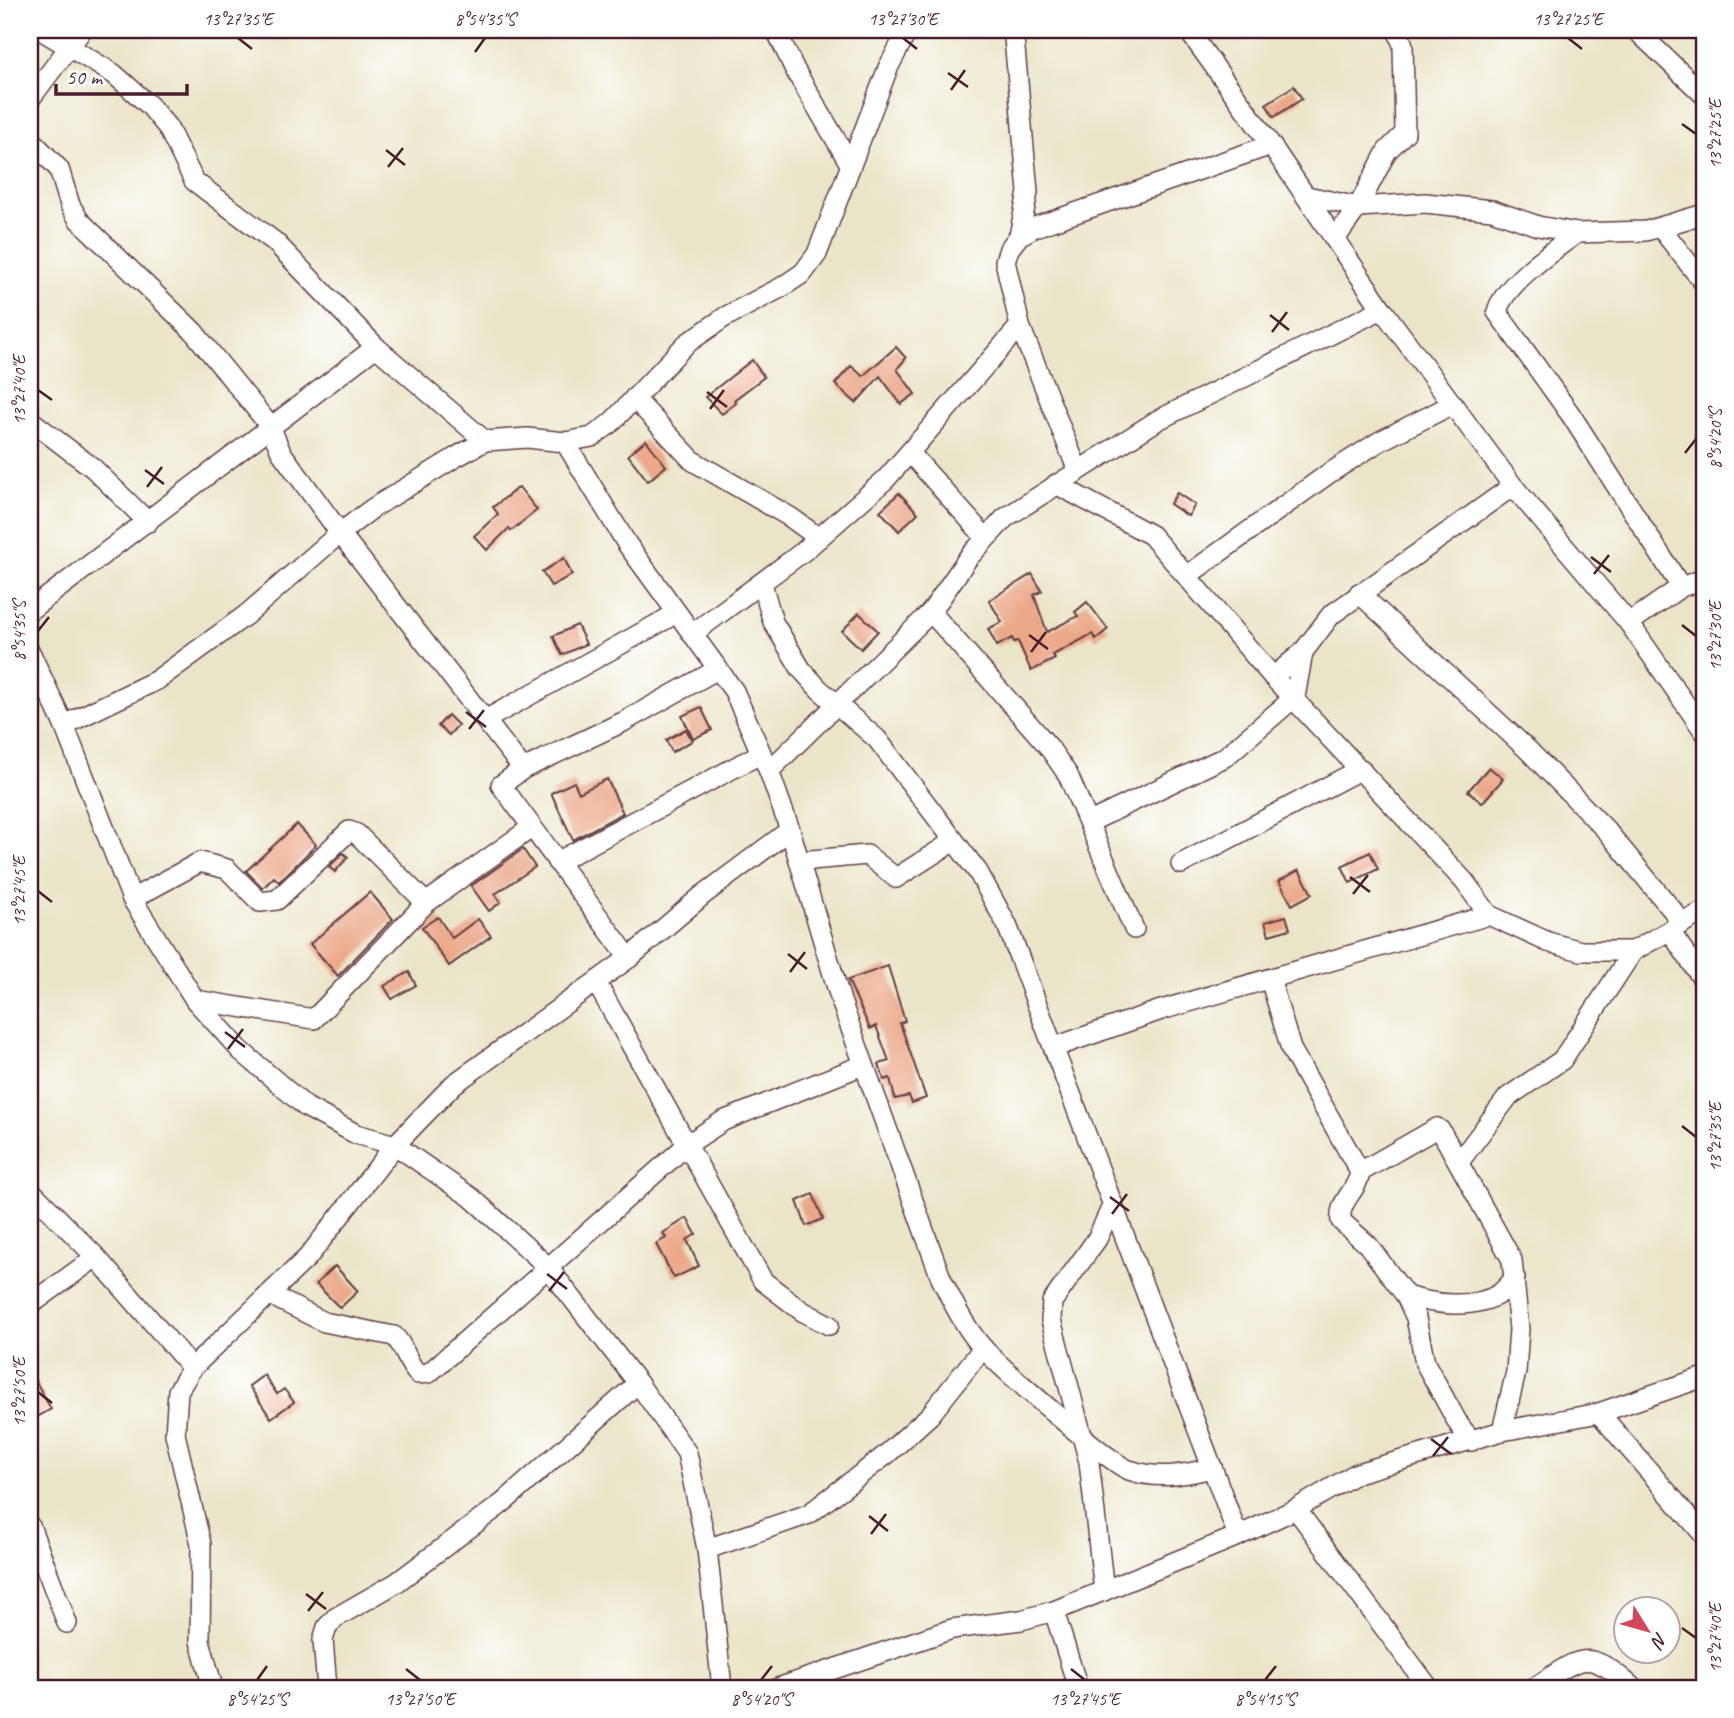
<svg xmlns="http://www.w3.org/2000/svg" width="1734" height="1718" font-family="Caveat,sans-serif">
<rect width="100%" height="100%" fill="#fff"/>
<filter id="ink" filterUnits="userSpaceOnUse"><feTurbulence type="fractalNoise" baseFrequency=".0143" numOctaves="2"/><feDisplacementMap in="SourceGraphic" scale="14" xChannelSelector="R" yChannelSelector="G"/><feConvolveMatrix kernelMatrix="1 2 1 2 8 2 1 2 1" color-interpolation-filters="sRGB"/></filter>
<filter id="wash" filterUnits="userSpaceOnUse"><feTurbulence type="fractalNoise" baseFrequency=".00686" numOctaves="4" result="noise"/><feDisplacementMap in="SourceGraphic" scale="28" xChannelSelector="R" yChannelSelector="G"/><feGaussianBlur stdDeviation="1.57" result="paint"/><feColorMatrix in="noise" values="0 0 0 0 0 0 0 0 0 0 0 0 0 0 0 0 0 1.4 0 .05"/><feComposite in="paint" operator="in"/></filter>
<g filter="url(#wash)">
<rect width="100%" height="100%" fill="#eae5c8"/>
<g id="blocks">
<g fill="#eba989">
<polygon points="1294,86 1302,99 1274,117 1266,104"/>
<polygon points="896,347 906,358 897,369 915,394 901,404 880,376 856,403 835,384 851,366 863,376"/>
<polygon points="752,360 764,377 734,400 736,403 722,414 705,397"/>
<polygon points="646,440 666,466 648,481 628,455"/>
<polygon points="519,487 537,510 511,531 509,528 487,550 474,536 498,514 493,507"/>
<polygon points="899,493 918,513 899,531 880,511"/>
<polygon points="1177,493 1195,505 1188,516 1170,504"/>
<polygon points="564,558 572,575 551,586 542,572"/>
<polygon points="1032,574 1042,591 1034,595 1047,632 1078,616 1075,612 1087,602 1108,629 1096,639 1092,634 1053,655 1055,659 1031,671 1018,641 1014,642 1012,638 997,646 988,629 1002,622 989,600"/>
<polygon points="859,613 878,631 861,649 842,631"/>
<polygon points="577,625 586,644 562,655 553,636"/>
<polygon points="701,707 712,730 693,739 682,716"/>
<polygon points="448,715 458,725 449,735 438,726"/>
<polygon points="686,729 692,741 672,752 666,740"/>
<polygon points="1489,767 1503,779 1482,803 1468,791"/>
<polygon points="607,779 623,813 573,840 551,793 574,782 579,793"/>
<polygon points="297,824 316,845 279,882 274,877 263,888 246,871"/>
<polygon points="523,849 535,867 495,894 501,902 489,911 471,886"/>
<polygon points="1370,852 1378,869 1350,883 1342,866"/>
<polygon points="343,853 348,857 335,872 329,867"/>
<polygon points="1299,870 1312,894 1292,905 1279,881"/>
<polygon points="370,892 393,919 338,976 310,944"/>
<polygon points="1286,916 1290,929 1269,935 1265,922"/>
<polygon points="438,917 452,938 478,919 491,936 449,966 422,927"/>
<polygon points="888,966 905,1021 900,1023 926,1098 912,1103 909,1096 895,1099 890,1078 884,1080 879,1064 889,1061 876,1026 870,1029 848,980"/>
<polygon points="409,972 416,985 392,999 384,986"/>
<polygon points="813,1194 823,1219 806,1226 797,1201"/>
<polygon points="687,1218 696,1234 687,1240 699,1266 674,1278 656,1244 666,1238 663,1233"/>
<polygon points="335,1266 358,1291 340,1308 316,1284"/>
<polygon points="30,1371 51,1409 30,1421"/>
<polygon points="264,1375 277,1394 284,1389 294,1402 271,1418 249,1386"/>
</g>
</g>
</g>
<g filter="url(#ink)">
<use href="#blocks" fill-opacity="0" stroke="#623d43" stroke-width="2"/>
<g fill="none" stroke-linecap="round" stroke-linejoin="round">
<g stroke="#623d43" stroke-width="22">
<g id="minor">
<polyline points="41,30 114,74 150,106 168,128 194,181 275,242 376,347 485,441"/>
<polyline points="776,30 795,70 850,164"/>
<polyline points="1188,30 1271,145 1382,309 1513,486 1629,623 1704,731"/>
<polyline points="1636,30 1704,95"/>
<polyline points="1014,38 1028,192 1019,236"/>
<polyline points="30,99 82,30"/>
<polyline points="30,139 59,169 70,205 79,220 193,331 270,426 281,452 340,533 523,769"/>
<polyline points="1307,196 1358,207 1425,203 1492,210 1538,226 1577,233 1646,231 1704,214"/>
<polyline points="1660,227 1704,283"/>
<path d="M1577,233C1555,249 1503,285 1497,312L1571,415L1681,587"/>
<polyline points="1335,239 1358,207 1387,151 1405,133 1403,45 1397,30"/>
<polyline points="634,398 693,461 790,517 819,538"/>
<polyline points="30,420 93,468 148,522"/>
<polyline points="565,442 627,544 734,691 769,771"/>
<polyline points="910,453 985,537"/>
<polyline points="1078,471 1020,326 1005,261 1009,249 1019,236 1035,227 1271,145"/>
<polyline points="1056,484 1151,535 1273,677 1464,881 1489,915"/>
<polyline points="1188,575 1328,474 1380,441 1453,404"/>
<polyline points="762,584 773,622 801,669 819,689 877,739 978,872 1007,925 1238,1536"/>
<polyline points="1359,593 1528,750 1607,831 1683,923"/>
<polyline points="30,610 376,347"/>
<polyline points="931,612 1048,746 1068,775 1134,929"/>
<polyline points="1629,623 1681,587 1704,579"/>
<polyline points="692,634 804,551 886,479 1020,326"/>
<polyline points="30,652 64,725 132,899 195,1000 240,1050 306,1107 356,1134 395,1145 472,1198 547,1266 638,1383 687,1453 707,1549 722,1688"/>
<polyline points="1273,677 1303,652 1331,615 1513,486"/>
<polyline points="487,719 677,613"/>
<polyline points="64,725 157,680 246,615 340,533 373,508 456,457 485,441 527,438 565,442 592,437 611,423 686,344 725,317 782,287 803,273 817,254 888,68 908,30"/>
<polyline points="1090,822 1225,757 1295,697 1303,652"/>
<path d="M790,830L841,1001L941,1278C953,1303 964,1326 982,1347C1000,1367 1109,1463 1129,1470C1159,1480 1182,1475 1212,1468"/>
<polyline points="800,861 867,855 896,878 954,841"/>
<polyline points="557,862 760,754"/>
<polyline points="1181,864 1361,769"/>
<polyline points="132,899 200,862 227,869 260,902 277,900 349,831 357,834 426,903"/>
<polyline points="1670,931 1704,981"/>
<polyline points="629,958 501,785 523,769 623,722 718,669"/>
<path d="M1270,979L1291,1049L1360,1172C1358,1191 1338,1200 1341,1221L1368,1245L1406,1296L1416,1318L1425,1363L1459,1425L1472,1441"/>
<polyline points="596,982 763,1281 802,1311 829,1325"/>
<polyline points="195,1000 314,1019 426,903 531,828"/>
<polyline points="1055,1047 1161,1010 1489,915 1548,942 1581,951 1633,951 1704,911"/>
<polyline points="1459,1162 1508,1097 1562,1060 1633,951"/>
<polyline points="1360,1172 1437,1128 1441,1131 1512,1260 1519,1329 1516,1372 1502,1431"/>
<polyline points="30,1190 96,1257 192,1368 308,1257 395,1145 454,1084 629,958 703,895 790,830 769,771 931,612 968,558 1005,518 1158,420 1382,309"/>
<path d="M270,1295L324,1322L394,1336C406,1347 406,1363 418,1374L429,1373L688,1144L723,1121L863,1065"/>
<path d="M1406,1296C1433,1304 1473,1310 1499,1294C1505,1290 1510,1283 1515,1278"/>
<polyline points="30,1305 96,1257"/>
<polyline points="192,1368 178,1391 175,1434 201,1544 200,1641 213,1688"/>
<polyline points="1599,1413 1704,1535"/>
<polyline points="1296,1509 1429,1688"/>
<polyline points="30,1526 67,1623"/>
<polyline points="707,1549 809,1514 887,1454 930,1415 983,1348"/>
<polyline points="1104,1591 1089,1462 1051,1320 1052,1302 1097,1239 1113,1204"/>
<polyline points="1054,1611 1078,1688"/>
<polyline points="327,1688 323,1640 327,1627 335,1618 396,1583 504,1502 638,1383"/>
<polyline points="778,1688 952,1629 1021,1620 1054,1611 1238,1536 1296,1509 1357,1473 1502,1431 1599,1413 1704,1377"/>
<path d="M1534,1688C1582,1656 1587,1647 1633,1688"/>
</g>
</g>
<use href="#minor" stroke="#fff" stroke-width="19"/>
</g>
</g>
<path fill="none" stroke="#4a1f2b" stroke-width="2.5" d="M238,38L252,49M903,38L917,49M1568,38L1582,49M475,52L485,38M948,73L968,87M951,90L965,70M1682,124L1696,134M386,150L405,165M388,167L403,148M1270,315L1289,330M1272,332L1287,312M38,390L52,400M707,392L727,407M710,409L724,390M1685,453L1696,439M145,470L164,484M147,487L162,467M1591,557L1611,572M1594,574L1609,555M1682,625L1696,636M38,631L49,617M1029,635L1048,649M1031,652L1046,632M466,712L486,727M469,729L484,710M1350,877L1370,892M38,891L52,902M1353,894L1368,875M788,954L807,969M790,972L805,952M225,1032L245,1047M228,1049L243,1029M1682,1126L1696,1137M1110,1197L1129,1211M1112,1214L1127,1194M547,1274L567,1289M549,1291L564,1272M38,1392L52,1403M1431,1439L1451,1454M1433,1456L1448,1437M869,1516L888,1531M871,1534L886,1514M306,1594L326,1609M308,1611L323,1592M1682,1628L1696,1638M406,1669L420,1680M1071,1669L1085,1680M257,1680L267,1666M761,1680L772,1666M1265,1680L1276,1666"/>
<rect width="1734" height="1718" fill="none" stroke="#fff" stroke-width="77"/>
<g transform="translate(1647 1630) rotate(127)"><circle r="33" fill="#ffffff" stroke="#b7a5aa" stroke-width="2"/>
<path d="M0-5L12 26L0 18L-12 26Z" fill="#d1495b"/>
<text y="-10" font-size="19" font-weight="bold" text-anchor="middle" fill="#4a1f2b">N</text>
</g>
<path d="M56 84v10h131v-10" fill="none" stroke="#4a1f2b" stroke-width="3.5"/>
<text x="66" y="84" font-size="21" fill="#4a1f2b" stroke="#ffffff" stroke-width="5" paint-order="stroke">50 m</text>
<rect x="38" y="38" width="1658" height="1642" fill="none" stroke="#4a1f2b" stroke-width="2.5"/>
<g font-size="18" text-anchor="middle" fill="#4a1f2b">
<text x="238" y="25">13°27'35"E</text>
<text x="485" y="25">8°54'35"S</text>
<text x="903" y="25">13°27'30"E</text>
<text x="1568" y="25">13°27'25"E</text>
<text transform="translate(1715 134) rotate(-90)" y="6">13°27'25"E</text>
<text transform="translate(19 390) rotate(-90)" y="6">13°27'40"E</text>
<text transform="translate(1715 439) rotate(-90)" y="6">8°54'20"S</text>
<text transform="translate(19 631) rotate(-90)" y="6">8°54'35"S</text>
<text transform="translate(1715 636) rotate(-90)" y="6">13°27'30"E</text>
<text transform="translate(19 891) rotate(-90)" y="6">13°27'45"E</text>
<text transform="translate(1715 1137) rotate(-90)" y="6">13°27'35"E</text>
<text transform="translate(19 1392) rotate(-90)" y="6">13°27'50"E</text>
<text transform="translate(1715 1638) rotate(-90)" y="6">13°27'40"E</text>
<text x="257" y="1705">8°54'25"S</text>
<text x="420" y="1705">13°27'50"E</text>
<text x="761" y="1705">8°54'20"S</text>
<text x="1085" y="1705">13°27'45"E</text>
<text x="1265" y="1705">8°54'15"S</text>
</g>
</svg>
